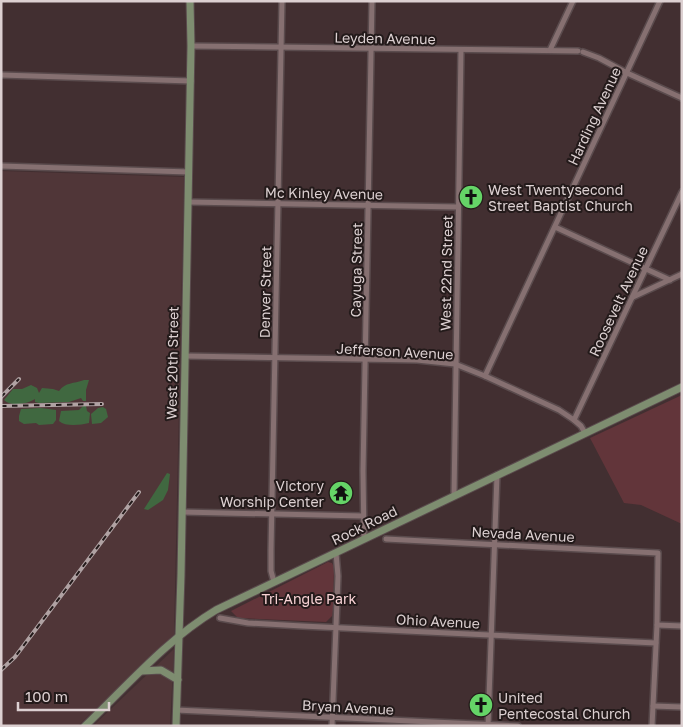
<svg xmlns="http://www.w3.org/2000/svg" width="683" height="727" font-family="'Golos Text',sans-serif">
<rect width="100%" height="100%" fill="#422f31"/>
<g fill="#503638">
<polygon points="1,171 184,177 174,635 78,726 1,726"/>
<polygon points="174,649 170,726 93,726"/>
</g>
<g fill="#62353a">
<polygon points="682,395 682,524 641,505 624,503 590,438"/>
<polygon points="328,562 332,563 334,567 333,610 332,616 326,622 238,618 231,611"/>
</g>
<g fill="#406840">
<path d="M84,380H89L86,390V401H83L81,398L69,402L39,403L35,402V399C27,404 11,407 4,400L13,389H22L31,385L37,388L39,393L42,388L53,389L59,391C66,382 73,384 84,380Z"/>
<path d="M83,406H86L87,411L90,413L89,423C80,425 66,427 59,421L61,411L79,410Z"/>
<polygon points="103,407 106,409 108,417 101,423 92,424 91,414 98,408"/>
<polygon points="41,408 56,410 56,420 53,424 39,425 36,423 24,424 19,421 19,416 21,409"/>
<polygon points="167,473 170,474 168,490 163,500 148,510 144,509"/>
</g>
<g fill="none" stroke-linecap="round" stroke-linejoin="round">
<g stroke="#5a4b4d" stroke-width="8">
<g id="street">
<polyline points="191,46 578,51"/>
<polyline points="550,50 573,1"/>
<polyline points="583,52 599,58 627,73 682,98"/>
<polyline points="1,75 191,81"/>
<polyline points="1,166 189,172"/>
<polyline points="188,202 458,207"/>
<polyline points="555,227 670,280"/>
<polyline points="633,297 682,274"/>
<polyline points="185,356 417,360 455,364 485,376 559,410 574,420 581,426 585,433"/>
<polyline points="485,376 660,1"/>
<polyline points="574,420 682,192"/>
<polyline points="454,496 461,50"/>
<polyline points="182,512 363,516"/>
<polyline points="364,539 363,471 372,1"/>
<polyline points="386,539 658,553 657,625 652,726"/>
<polyline points="274,582 271,571 271,550 282,1"/>
<polyline points="220,618 248,623 302,626 656,643"/>
<polyline points="657,625 682,626"/>
<polyline points="653,706 682,707"/>
<polyline points="176,710 518,726"/>
<polyline points="332,726 338,576 336,553"/>
<polyline points="488,726 497,475"/>
</g>
</g>
<g stroke="#5a4b4d" stroke-width="9">
<g id="secondary">
<polyline points="142,671 161,670 178,680"/>
<path d="M85,726C127,686 166,640 216,610L682,387"/>
<polyline points="176,726 181,575 191,46 190,1"/>
</g>
</g>
<use href="#street" stroke="#867071" stroke-width="5"/>
<use href="#secondary" stroke="#7e8d70" stroke-width="7"/>
<g stroke="#b0a2a3" stroke-width="4">
<g id="rail">
<polyline points="1,397 19,379"/>
<polyline points="1,406 102,404"/>
<polyline points="1,670 15,657 139,492"/>
</g>
</g>
<use href="#rail" stroke="#231a1a" stroke-width="2" stroke-dasharray="5.5" stroke-linecap="butt"/>
</g>
<defs>
<g id="church-disc" transform="scale(1.25)"><circle r="9.5" fill="#65d467" stroke="#231a1a"/><path d="M-1.2-6h2.4v3.5h3.3v2.4h-3.3V6h-2.4V-.1h-3.3v-2.4h3.3Z" fill="#111"/></g>
<g id="temple-disc" transform="scale(1.25)"><circle r="9.5" fill="#65d467" stroke="#231a1a"/><path d="M0-6L5-2H3V0L6.5 2.5H4V6H1.5V3h-3V6H-4V2.5H-6.5L-3 0V-2H-5Z" fill="#111"/></g>
</defs>
<g fill-rule="evenodd">
<use href="#church-disc" x="471" y="197"/>
<use href="#temple-disc" x="341" y="493"/>
<use href="#church-disc" x="481" y="705"/>
</g>
<g text-anchor="middle" dominant-baseline="central" stroke-width="4" stroke-linejoin="round" paint-order="stroke">
<g font-size="14" fill="#dcd0d1" stroke="#231a1a">
<text transform="translate(385 38) rotate(1)">Leyden Avenue</text>
<text transform="translate(594 116) rotate(-65)">Harding Avenue</text>
<text transform="translate(324 193) rotate(1)">Mc Kinley Avenue</text>
<text transform="translate(356 270) rotate(-89)">Cayuga Street</text>
<text transform="translate(446 273) rotate(-89)">West 22nd Street</text>
<text transform="translate(265 292) rotate(-89)">Denver Street</text>
<text transform="translate(618 301) rotate(-65)">Roosevelt Avenue</text>
<text transform="translate(395 351) rotate(3)">Jefferson Avenue</text>
<text transform="translate(172 363) rotate(-89)">West 20th Street</text>
<text transform="translate(364 525) rotate(-26)">Rock Road</text>
<text transform="translate(523 534) rotate(3)">Nevada Avenue</text>
<text transform="translate(438 621) rotate(3)">Ohio Avenue</text>
<text transform="translate(348 707) rotate(3)">Bryan Avenue</text>
</g>
<g font-size="14" fill="#dcd0d1" stroke="#231a1a" text-anchor="start">
<text x="488" y="189">West Twentysecond<tspan x="488" dy="16">Street Baptist Church</tspan></text>
<text x="324" y="485" text-anchor="end">Victory<tspan x="324" dy="16">Worship Center</tspan></text>
<text x="498" y="697">United<tspan x="498" dy="16">Pentecostal Church</tspan></text>
</g>
<g font-size="14" fill="#f9d3d5" stroke="#231a1a">
<text x="309" y="598">Tri-Angle Park</text>
</g>
</g>
<rect width="683" height="727" fill="none" stroke="#dcd0d1" stroke-width="5"/>
<path d="M18 702v8h91v-8" fill="none" stroke="#dcd0d1" stroke-width="2.5"/>
<text x="25" y="702" font-size="15" fill="#dcd0d1" stroke="#231a1a" stroke-width="4" paint-order="stroke">100 m</text>
</svg>
